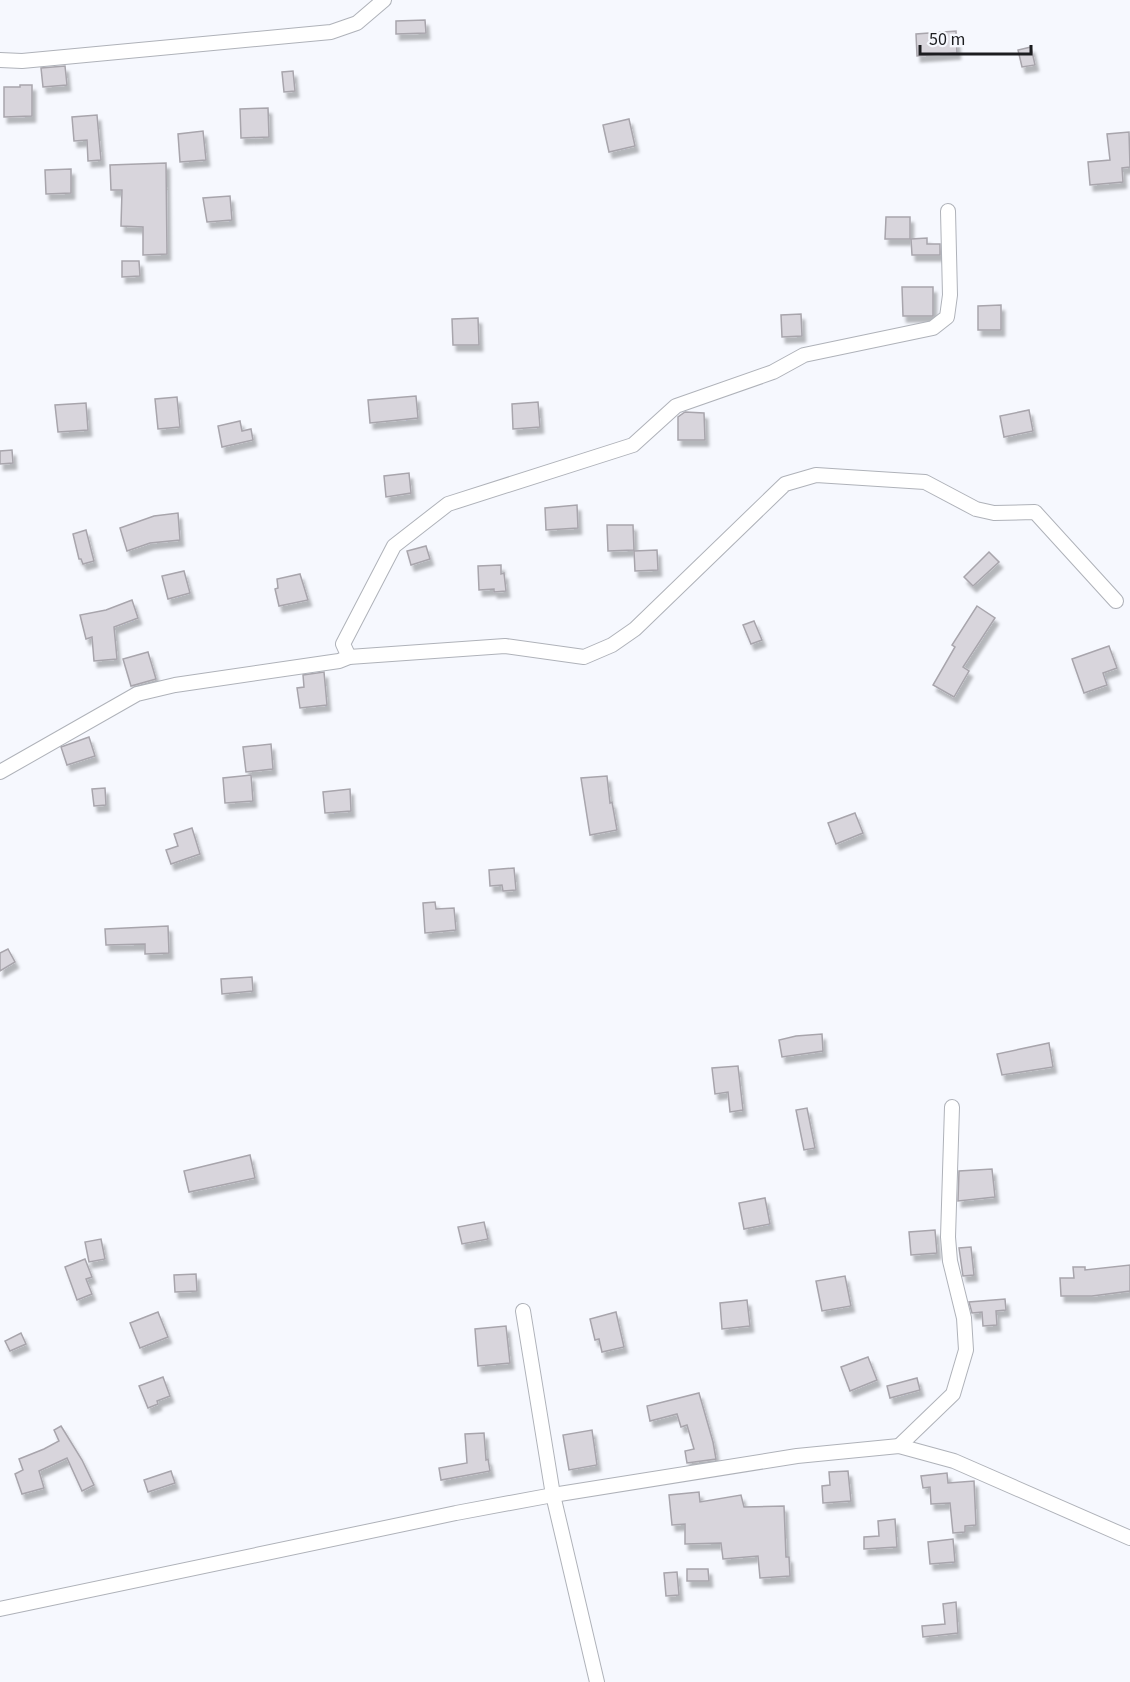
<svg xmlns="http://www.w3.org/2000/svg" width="1130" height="1682" font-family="'Source Sans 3',sans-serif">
<defs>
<filter id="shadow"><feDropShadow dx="3.5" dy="6" stdDeviation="1.5" flood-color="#0004"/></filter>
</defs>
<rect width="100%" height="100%" fill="#f6f8fe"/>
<g fill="#d8d5dc" stroke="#a8a5ac" stroke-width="1.5" filter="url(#shadow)">
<polygon points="425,20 426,33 396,34 396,21"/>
<polygon points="956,31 957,53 917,56 916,34"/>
<polygon points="1031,47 1035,65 1022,67 1018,50"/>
<polygon points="65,66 67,85 43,87 41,68"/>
<polygon points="293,71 295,91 284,92 282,72"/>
<polygon points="20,85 32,85 32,116 4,117 4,87 20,87"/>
<polygon points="268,108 269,137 241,138 240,109"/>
<polygon points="97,115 101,160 88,161 87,140 74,141 72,117"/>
<polygon points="629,119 635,146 609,152 603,125"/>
<polygon points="203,131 206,160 180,162 178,134"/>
<polygon points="1129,132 1130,167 1122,168 1123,182 1090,185 1088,162 1110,160 1107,134"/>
<polygon points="166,163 167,254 143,255 143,227 121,226 122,190 111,190 110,165"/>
<polygon points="71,169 71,193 46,194 45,170"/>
<polygon points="230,196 232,220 207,222 203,198"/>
<polygon points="886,217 910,217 910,239 885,239"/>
<polygon points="927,238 927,244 940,244 940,255 912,255 911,239"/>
<polygon points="122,261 139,261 140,276 122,277"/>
<polygon points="902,287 933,287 933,316 903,316"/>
<polygon points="1001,305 1001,330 978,330 978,306"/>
<polygon points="801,314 802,336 782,337 781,315"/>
<polygon points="478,318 479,345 453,345 452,319"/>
<polygon points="416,396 418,418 370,423 368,400"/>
<polygon points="177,397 180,427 158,429 155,399"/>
<polygon points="538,402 540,427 513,429 512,404"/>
<polygon points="86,403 88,430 58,432 55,405"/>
<polygon points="1029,410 1033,431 1004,437 1000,416"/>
<polygon points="685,412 704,413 705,440 678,440 678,417"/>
<polygon points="240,421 242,431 251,429 253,440 222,447 218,426"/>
<polygon points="12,450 13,463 0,464 0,451"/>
<polygon points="409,473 411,493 386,497 384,476"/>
<polygon points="577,505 578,528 546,530 545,508"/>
<polygon points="178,513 180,540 150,543 127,551 120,528 154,516"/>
<polygon points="607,525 633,525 634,550 608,551"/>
<polygon points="86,530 94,561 83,564 81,559 79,559 73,534"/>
<polygon points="426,546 430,559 411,565 407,551"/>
<polygon points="657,550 658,570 635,571 634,551"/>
<polygon points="989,552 999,562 973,586 964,577"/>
<polygon points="501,565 501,574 504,573 506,591 494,592 494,589 479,590 478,566"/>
<polygon points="184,571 190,593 168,599 162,576"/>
<polygon points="300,574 308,600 279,606 275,589 278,588 277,579"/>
<polygon points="132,600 138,618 114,627 117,659 94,661 92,637 86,639 80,615 106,610"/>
<polygon points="977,606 995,618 963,667 969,671 954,697 933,685 955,647 952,645"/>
<polygon points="754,621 762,640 751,644 743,625"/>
<polygon points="1109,646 1117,668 1103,673 1107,685 1084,693 1072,659"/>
<polygon points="148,652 156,679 131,686 123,659"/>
<polygon points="324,672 327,705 300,708 297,688 304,687 303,675"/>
<polygon points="89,737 95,756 67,765 61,747"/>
<polygon points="271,744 273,769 246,772 243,747"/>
<polygon points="251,775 253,801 225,803 223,778"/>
<polygon points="607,776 610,803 612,802 617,830 590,835 581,778"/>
<polygon points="105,788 106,805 94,806 92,789"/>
<polygon points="350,789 351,811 325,813 323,792"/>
<polygon points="855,813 863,833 836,844 828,823"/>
<polygon points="192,828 200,854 171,864 166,850 178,846 174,834"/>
<polygon points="514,868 516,890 503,891 502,885 490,886 489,870"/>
<polygon points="435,902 436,909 454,908 456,930 425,933 423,903"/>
<polygon points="168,926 169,953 145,954 145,944 106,945 105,929"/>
<polygon points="8,949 15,962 0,971 0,953"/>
<polygon points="252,977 253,991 222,994 221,979"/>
<polygon points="822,1034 823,1051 782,1057 779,1040 796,1036"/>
<polygon points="1049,1043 1053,1067 1002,1075 997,1054"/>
<polygon points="738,1066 743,1110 730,1112 728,1092 715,1094 712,1068"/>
<polygon points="807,1108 815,1148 804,1150 796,1110"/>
<polygon points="250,1155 255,1178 189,1192 184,1171"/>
<polygon points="992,1169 995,1197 958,1201 959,1171"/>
<polygon points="765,1198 770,1224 744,1229 739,1203"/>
<polygon points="484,1222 488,1239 462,1244 458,1227"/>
<polygon points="935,1230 937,1253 911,1255 909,1232"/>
<polygon points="101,1239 105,1259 89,1262 85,1242"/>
<polygon points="971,1247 974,1275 963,1276 959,1248"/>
<polygon points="85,1259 92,1277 86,1279 92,1294 77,1300 65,1267"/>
<polygon points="1130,1265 1130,1291 1092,1296 1061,1296 1060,1278 1074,1278 1073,1267 1085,1267 1085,1270"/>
<polygon points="196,1274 197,1291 175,1292 174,1275"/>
<polygon points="845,1276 851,1306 822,1311 816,1281"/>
<polygon points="1005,1299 1006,1310 996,1311 997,1325 983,1326 982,1312 972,1313 969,1302"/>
<polygon points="747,1300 750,1326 722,1329 720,1303"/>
<polygon points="158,1312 168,1337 140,1348 130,1323"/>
<polygon points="616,1312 624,1347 602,1352 599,1339 595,1340 590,1319"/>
<polygon points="506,1326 510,1363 478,1366 475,1329"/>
<polygon points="21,1333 26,1344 10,1351 5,1341"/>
<polygon points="868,1357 877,1380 850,1391 841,1367"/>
<polygon points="163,1377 170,1396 157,1401 158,1404 148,1408 139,1386"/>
<polygon points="917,1378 920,1390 890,1398 887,1386"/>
<polygon points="699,1393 713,1442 716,1459 687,1463 685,1451 694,1449 687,1425 681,1427 677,1414 650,1421 647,1406"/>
<polygon points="61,1426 82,1460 94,1485 82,1491 67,1458 39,1471 44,1488 22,1494 15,1474 23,1470 19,1459 44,1449 59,1441 54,1430"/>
<polygon points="592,1430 597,1465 569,1470 563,1435"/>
<polygon points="484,1433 486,1460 488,1459 490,1471 441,1480 439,1468 467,1463 465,1434"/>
<polygon points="171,1471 175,1483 148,1492 144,1480"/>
<polygon points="848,1471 851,1501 823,1503 822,1486 830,1485 829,1472"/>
<polygon points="947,1473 948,1483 974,1481 976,1525 965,1526 965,1532 953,1533 950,1503 931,1504 930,1487 923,1488 921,1476"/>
<polygon points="699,1492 700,1502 741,1495 744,1507 784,1506 786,1557 789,1557 790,1576 760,1578 758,1556 723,1559 721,1543 685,1544 685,1524 672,1525 669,1495"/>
<polygon points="895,1519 897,1547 864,1549 864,1537 879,1536 878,1521"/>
<polygon points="953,1539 955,1562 930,1564 928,1542"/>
<polygon points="687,1569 708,1569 709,1581 687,1581"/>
<polygon points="677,1572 679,1595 666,1596 664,1573"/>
<polygon points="956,1602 958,1633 923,1637 922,1626 945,1624 943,1604"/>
</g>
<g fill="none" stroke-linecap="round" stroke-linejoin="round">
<g stroke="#afb2b9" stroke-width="16">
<g id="minor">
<polyline points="0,60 22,61 331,32 357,23 384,0"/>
<polyline points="349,657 343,644 394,546 448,504 633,445 676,406 773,372 804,355 933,328 947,317 950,295 948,211"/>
<polyline points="0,772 137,694 175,685 339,661 349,657 505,646 584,657 612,645 635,629 785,484 816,475 925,482 976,509 994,513 1035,512 1116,601"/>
<polyline points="523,1311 553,1495 597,1682"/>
<polyline points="899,1446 953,1394 966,1350 964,1318 950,1261 948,1237 952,1107"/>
<polyline points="0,1609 456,1513 553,1495 797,1456 899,1446 954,1461 1130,1538"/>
</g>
</g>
<use href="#minor" stroke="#fff" stroke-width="14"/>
</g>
<path d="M920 45v9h111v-9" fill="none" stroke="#1c1d20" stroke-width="3"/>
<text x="929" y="45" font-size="18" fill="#1c1d20" stroke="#f6f8fe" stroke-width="4.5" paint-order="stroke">50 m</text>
</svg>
